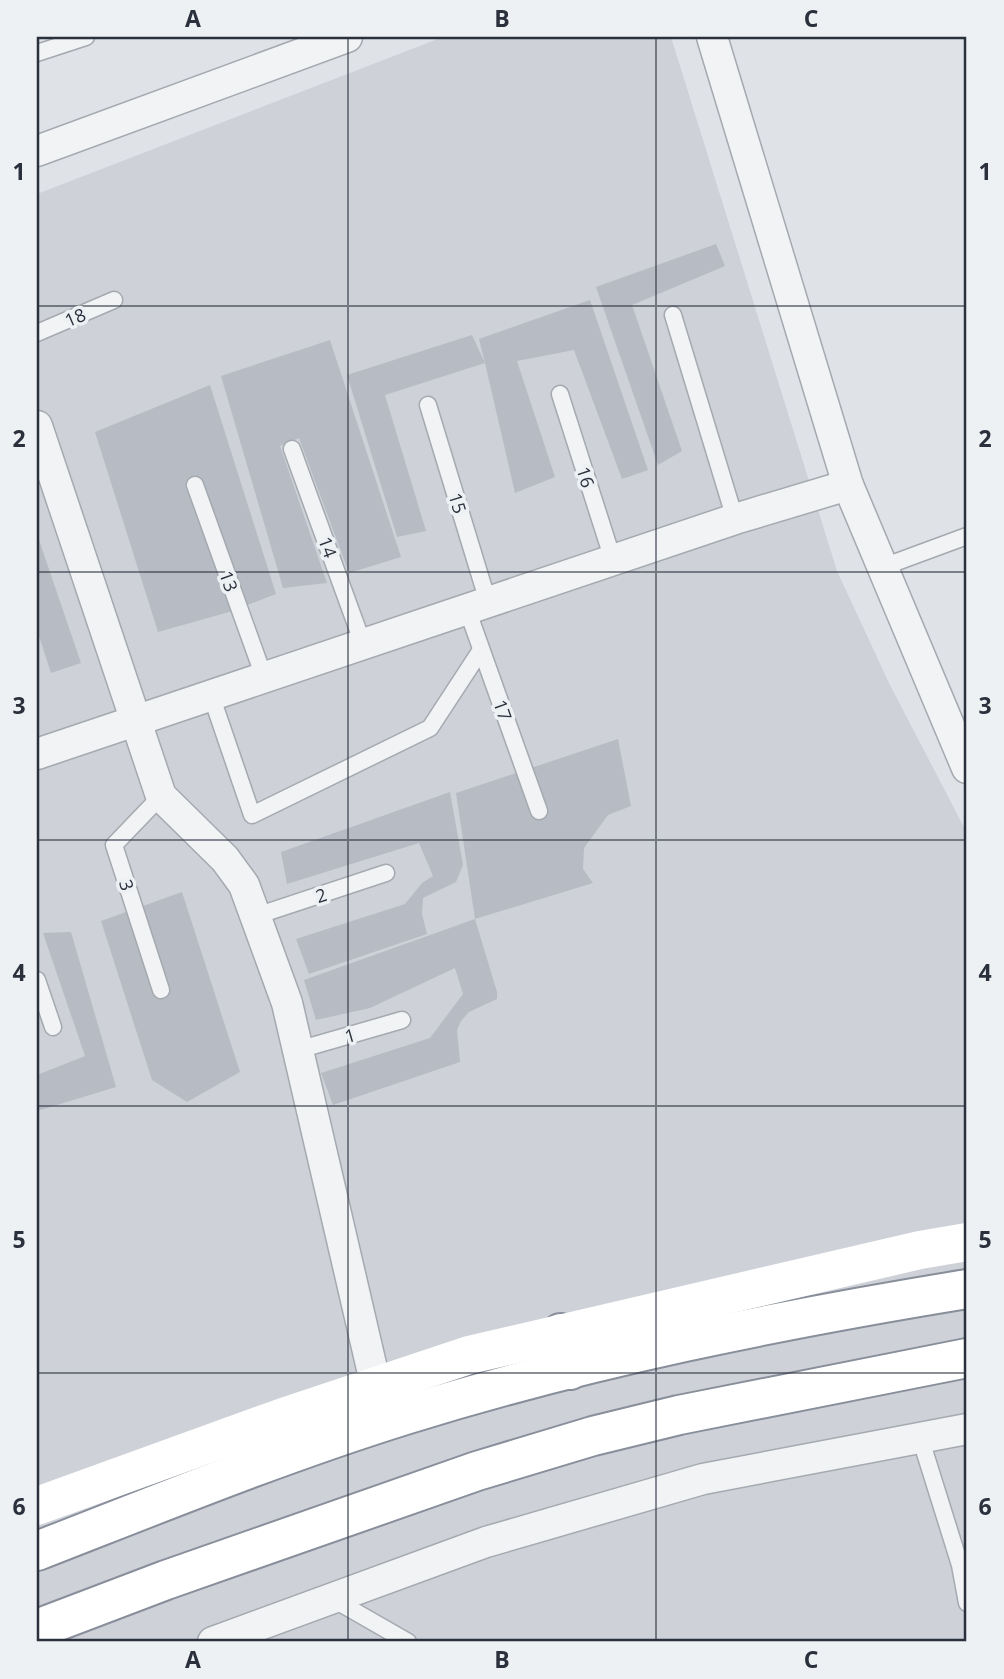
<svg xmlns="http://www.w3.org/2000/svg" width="1004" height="1679" font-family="'Open Sans',sans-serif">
<rect width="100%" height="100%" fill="#dfe2e7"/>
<polygon fill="#ced1d8" points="443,37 671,37 837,571 889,683 967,833 967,1642 37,1642 37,194"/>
<g fill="#b7bbc3">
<polygon points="716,244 725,266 632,305 682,451 658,465 596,287"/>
<polygon points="590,300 648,470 622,479 574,350 517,361 555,477 515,493 485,363 385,395 426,531 397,537 347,375 472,335 485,363 479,339"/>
<polygon points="330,340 401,557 349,573 299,438 280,446 327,583 283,588 221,376"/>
<polygon points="210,385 276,594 229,612 158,632 95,432"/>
<polygon points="37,534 81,663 51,673 37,630"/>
<polygon points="618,739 631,806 608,815 584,848 583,869 593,883 475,919 497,992 497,999 469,1012 461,1021 457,1030 460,1062 333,1105 321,1073 430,1038 463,994 455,968 370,1008 316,1020 304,980 475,919 456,793"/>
<polygon points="450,792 463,865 456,882 423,898 422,914 427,934 309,974 296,939 405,904 422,883 433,876 419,843 287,884 281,852"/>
<polygon points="182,892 240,1072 187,1102 152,1080 101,921"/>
<polygon points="71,932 116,1087 37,1111 37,1075 85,1056 43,933"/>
</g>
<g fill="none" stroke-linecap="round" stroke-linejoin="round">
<g stroke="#a5a9b0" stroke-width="19">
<g id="service">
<polyline points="37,53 86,37"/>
<polyline points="673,315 735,519"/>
<polyline points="37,333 114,300"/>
<polyline points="560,394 613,560"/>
<polyline points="428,405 488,602"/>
<polyline points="292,449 363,644"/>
<polyline points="195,485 264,677"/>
<polyline points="883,567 967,536"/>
<polyline points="467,609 539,811"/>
<polyline points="211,695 252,815 430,728 481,650"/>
<polyline points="161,796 114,845 161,990"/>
<polyline points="256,916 386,873"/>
<polyline points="37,980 53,1027"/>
<polyline points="298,1050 402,1020"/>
<polyline points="920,1437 960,1565 967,1603"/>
<polyline points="333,1599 408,1642"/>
</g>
</g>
<g stroke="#a5a9b0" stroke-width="33">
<g id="minor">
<polyline points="712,37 848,485 967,768"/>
<polyline points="37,151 347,37"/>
<polyline points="37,426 161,796 225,859 244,885 287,1003 376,1386"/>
<polyline points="37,754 735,519 848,485"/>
<polyline points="213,1642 486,1542 703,1479 967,1429"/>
</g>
</g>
<g stroke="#888f9b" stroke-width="42">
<g id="trunk">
<polyline points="561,1333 570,1370"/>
<path d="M37,1551C158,1504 280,1454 405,1415C589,1358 777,1320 967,1289"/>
<polyline points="37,1629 166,1580 477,1471 593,1436 679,1415 967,1358"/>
</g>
</g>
<use href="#service" stroke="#f1f3f5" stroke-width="16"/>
<use href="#minor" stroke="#f1f3f5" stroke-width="30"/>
<polyline stroke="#fff" stroke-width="38" points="37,1506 283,1417 469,1355 920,1250 967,1242"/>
<use href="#trunk" stroke="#fff" stroke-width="38"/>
</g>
<path fill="none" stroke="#2a303c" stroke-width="2" stroke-opacity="0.55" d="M348,37V1642M656,37V1642M37,306H967M37,572H967M37,840H967M37,1106H967M37,1373H967"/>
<g text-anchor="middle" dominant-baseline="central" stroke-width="7" stroke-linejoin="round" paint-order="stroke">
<g font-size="18" fill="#2a303c" stroke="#eef1f4">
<text transform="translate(75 317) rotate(-23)">18</text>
<text transform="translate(586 477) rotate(72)">16</text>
<text transform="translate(458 503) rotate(73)">15</text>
<text transform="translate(328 547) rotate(70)">14</text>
<text transform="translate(229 581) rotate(70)">13</text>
<text transform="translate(503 710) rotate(70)">17</text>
<text transform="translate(127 885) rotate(72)">3</text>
<text transform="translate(321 895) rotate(-18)">2</text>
<text transform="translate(350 1035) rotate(-16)">1</text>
</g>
</g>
<rect width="1004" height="1679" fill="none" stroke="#eef1f4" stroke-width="77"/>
<rect x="38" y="38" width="927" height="1602" fill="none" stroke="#2a303c" stroke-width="2.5"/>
<g font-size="23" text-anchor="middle" font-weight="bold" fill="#2a303c">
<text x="193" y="27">A</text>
<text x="502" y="27">B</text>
<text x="811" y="27">C</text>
<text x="19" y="180">1</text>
<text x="985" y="180">1</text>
<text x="19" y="447">2</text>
<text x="985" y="447">2</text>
<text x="19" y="714">3</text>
<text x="985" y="714">3</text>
<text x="19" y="981">4</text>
<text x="985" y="981">4</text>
<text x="19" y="1248">5</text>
<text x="985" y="1248">5</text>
<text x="19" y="1515">6</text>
<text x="985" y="1515">6</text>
<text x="193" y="1668">A</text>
<text x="502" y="1668">B</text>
<text x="811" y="1668">C</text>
</g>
</svg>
